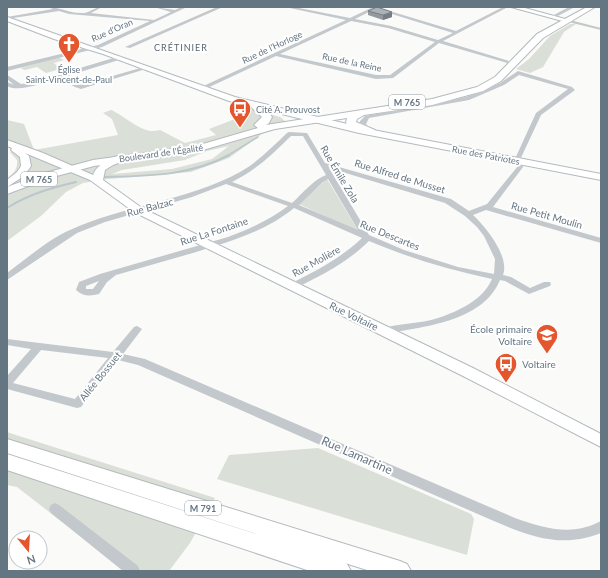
<svg xmlns="http://www.w3.org/2000/svg" width="608" height="578" font-family="Lato,sans-serif">
<rect width="100%" height="100%" fill="#fafaf8"/>
<g fill="#dadfd7" fill-rule="evenodd">
<polygon points="570,24 576,24 564,32 543,67 530,73 516,69 529,59 550,36"/>
<polygon points="58,57 64,60 54,63 58,67 64,68 46,73 37,67 25,70 20,68"/>
<path d="M253,109L280,117L292,127L266,131L229,158L191,172L108,179L83,183L66,192L41,216L7,241V179C14,173 18,169 17,160L10,152L23,147L7,140V120L24,124L34,150L118,135L112,119L103,113L111,110C126,116 143,136 160,130L185,143L216,135L209,129L235,119ZM229,146L212,159L172,169L112,174L122,170L185,160L207,151Z"/>
<polygon points="327,179 359,232 299,204"/>
<polygon points="7,432 19,436 215,498 190,543 169,571 125,571 17,487 7,485"/>
<polygon points="318,448 471,514 474,519 467,555 217,479 229,455"/>
</g>
<g fill="none" stroke-linecap="round" stroke-linejoin="round">
<polyline stroke="#bbc7cb" stroke-width="1.5" points="227,156 258,137"/>
<g stroke="#bbc7cb" stroke-width="2">
<path d="M105,177C148,176 190,176 229,155"/>
<path d="M7,208C29,194 51,188 76,182"/>
</g>
<g stroke="#b3babf" stroke-width="2">
<g id="secondary">
<polygon points="511,7 521,7 569,20 566,22"/>
<polygon points="7,17 235,97 368,129 601,174 601,180 359,133 229,101 103,54 54,39 7,21"/>
<path d="M7,140L43,153L93,175C97,164 115,153 127,156V160L113,165L105,170L103,180L142,208L473,368L601,434V447L463,376L134,212L90,180L25,153L29,156L31,166L24,176L7,187V180L17,172L21,166L20,157L11,150L12,148L7,146Z"/>
</g>
</g>
<g stroke="#b5babe" stroke-width="2">
<g id="primary">
<path d="M587,7H595L543,38L501,81L483,91L432,105L364,115L357,119L356,122L375,130L376,132L375,134C365,136 352,130 346,123L347,118L275,129L196,152L94,166L53,177L7,194V187L45,173L93,160L196,146L258,128L254,125L262,117L251,107L256,104L267,110L272,117L269,123L266,125L432,99L477,87L495,77L537,34Z"/>
<polygon points="7,439 400,561 407,564 411,571 370,571 345,563 347,564 351,571 310,571 7,470 7,454 312,552 7,453"/>
</g>
</g>
<g fill="#c3c8cc" fill-rule="evenodd">
<path d="M48,7C60,7 71,14 84,13C90,12 95,7 102,7L91,13L154,20L171,12L154,7L175,10L181,7H187L102,47L7,71V67L98,45L150,21L69,14L59,11L7,19V17L53,9Z"/>
<polygon points="217,7 223,7 130,48 125,47"/>
<path d="M285,7H294L350,18L373,7H379L355,19L391,26L438,40L453,33L379,10L383,9L456,31L503,7H508L443,41L516,63L511,64L439,43L393,78L376,79L276,56L203,90H199V88L346,20ZM351,21L388,28L435,42L390,75H376L280,54Z"/>
<polygon points="569,7 575,7 554,18 550,17"/>
<polygon points="566,19 601,28 601,30 564,21"/>
<path d="M120,56L122,57V59L64,77L81,85L144,67L149,68L81,89L75,87L59,78C47,82 18,93 7,86V82L14,85L7,79V75L21,84L30,83Z"/>
<polygon points="518,71 572,87 575,90 541,115 519,162 515,162 514,161 536,113 568,89 519,75 504,85 469,100 369,118 366,124 373,131 373,133 369,133 360,124 360,121 365,116 466,97 500,83"/>
<path d="M289,132L307,133L325,163L451,199L469,211L487,204L522,161H526V163L493,207L601,238V243L486,210L473,215C486,227 510,257 503,275L511,277L530,288L544,282H550L551,284L550,286L529,294L505,281L500,280C483,322 422,327 383,334L380,333L378,331L380,329C399,323 420,324 438,318C459,311 483,300 492,279C450,270 409,258 369,241C348,262 322,275 296,288H290L289,286L290,284C316,271 341,258 362,238L294,208C265,232 228,242 193,253C167,260 142,268 116,275L107,282L99,294C91,296 83,297 76,290L79,282L100,274L228,237C249,229 270,220 288,206L226,184L192,197L105,222L77,233L7,280V273C26,259 49,239 70,230C125,205 187,201 240,172C258,162 272,147 287,133ZM291,136H303L326,175C313,180 303,193 292,203L232,182C256,170 272,155 291,136ZM329,168L445,203L465,216L477,227L484,236L495,259L494,274L458,267L404,250L369,235ZM328,179L358,230L299,205L323,182ZM99,281L93,289H86V286Z"/>
<path d="M137,326L142,329L123,354L145,359L515,518C537,526 563,534 586,527C591,526 596,523 601,521V533C557,551 520,532 480,515L138,365L118,360L81,407L77,408L7,389V376L31,349L7,345V339L113,352L134,327ZM41,350L108,358L75,399L13,383Z"/>
<polygon points="55,503 59,505 138,566 140,571 123,571 51,513 49,509 51,505"/>
</g>
<use href="#secondary" fill="#fff" fill-rule="evenodd"/>
<use href="#primary" fill="#fff" fill-rule="evenodd"/>
</g>
<polygon fill="#929a9f" points="368,11 392,17 383,20 368,15"/>
<polygon fill="#777d82" points="392,12 392,17 383,20 383,15"/>
<polygon fill="#aab3b9" stroke="#777d82" points="377,7 392,12 383,15 368,11"/>
<defs>
<g id="church-pin" transform="scale(1.15)"><path d="M0 17L-7.5 6A9.5 9.5 0 1 1 7.5 6Z" fill="#e4572e" stroke="#fff"/><path d="M-1.2-6h2.4v3.5h3.3v2.4h-3.3V6h-2.4V-.1h-3.3v-2.4h3.3Z" fill="#fff"/></g>
<g id="bus-pin" transform="scale(1.15)"><path d="M0 17L-7.5 6A9.5 9.5 0 1 1 7.5 6Z" fill="#e4572e" stroke="#fff"/><path d="M-5-6H5V4H4V6H2V4H-2V6H-4V4H-5ZM-3.5-4V0h7V-4ZM-3.5 1.2v1.5H-2V1.2ZM2 1.2v1.5H3.5V1.2Z" fill="#fff"/></g>
<g id="school-pin" transform="scale(1.15)"><path d="M0 17L-7.5 6A9.5 9.5 0 1 1 7.5 6Z" fill="#e4572e" stroke="#fff"/><path d="M0-5L7-2L0 1L-7-2ZM-4 1L0 2.5L4 1V4Q0 6-4 4Z" fill="#fff"/></g>
</defs>
<g fill-rule="evenodd">
<use href="#church-pin" x="69" y="44"/>
<use href="#bus-pin" x="240" y="109"/>
<use href="#school-pin" x="547" y="335"/>
<use href="#bus-pin" x="506" y="364"/>
</g>
<g text-anchor="middle" dominant-baseline="central" stroke-width="4" stroke-linejoin="round" paint-order="stroke">
<g font-size="9" fill="#657683" stroke="#fff">
<text transform="translate(112 30) rotate(-24)">Rue d'Oran</text>
<text transform="translate(272 47) rotate(-25)">Rue de l'Horloge</text>
<text transform="translate(352 62) rotate(12)">Rue de la Reine</text>
<text transform="translate(161 153) rotate(-8)">Boulevard de l'Égalité</text>
<text transform="translate(486 155) rotate(11)">Rue des Patriotes</text>
</g>
<g font-size="9" letter-spacing="1" fill="#57646e" stroke="#fff">
<text x="181" y="47">CRÉTINIER</text>
</g>
<g font-size="9" fill="#657683" stroke="#fff">
<text x="69" y="69">Église<tspan x="69" dy="10">Saint-Vincent-de-Paul</tspan></text>
<text x="256" y="109" text-anchor="start">Cité A. Prouvost</text>
</g>
<g fill="#fff" stroke="#939fa8" stroke-width="1">
<rect x="389" y="95" width="36" height="14" rx="3"/>
<rect x="21" y="172" width="36" height="14" rx="3"/>
<rect x="185" y="501" width="36" height="14" rx="3"/>
</g>
<g font-size="9" font-weight="bold" fill="#657683">
<text x="407" y="102">M 765</text>
<text x="39" y="179">M 765</text>
<text x="203" y="508">M 791</text>
</g>
<g font-size="10" fill="#657683" stroke="#fff">
<text transform="translate(340 174) rotate(59)">Rue Émile Zola</text>
<text transform="translate(400 176) rotate(17)">Rue Alfred de Musset</text>
<text transform="translate(150 207) rotate(-15)">Rue Balzac</text>
<text transform="translate(547 215) rotate(16)">Rue Petit Moulin</text>
<text transform="translate(214 231) rotate(-18)">Rue La Fontaine</text>
<text transform="translate(390 235) rotate(22)">Rue Descartes</text>
<text transform="translate(316 261) rotate(-29)">Rue Molière</text>
<text transform="translate(354 316) rotate(26)">Rue Voltaire</text>
<text transform="translate(100 376) rotate(-51)">Allée Bossuet</text>
</g>
<g font-size="10" fill="#657683" stroke="#fff" text-anchor="end">
<text x="532" y="329">École primaire<tspan x="532" dy="12">Voltaire</tspan></text>
<text x="522" y="364" text-anchor="start">Voltaire</text>
</g>
<g font-size="12" fill="#657683" stroke="#fff">
<text transform="translate(357 455) rotate(24)">Rue Lamartine</text>
</g>
</g>
<rect width="608" height="578" fill="none" stroke="#657683" stroke-width="16"/>
<g transform="translate(28 550) rotate(162)"><circle r="19" fill="#ffffff" stroke="#c1c8cd"/>
<path d="M0-3L7 15L0 10L-7 15Z" fill="#e4572e"/>
<text y="-6" font-size="11" font-weight="bold" text-anchor="middle" fill="#657683">N</text>
</g>
</svg>
